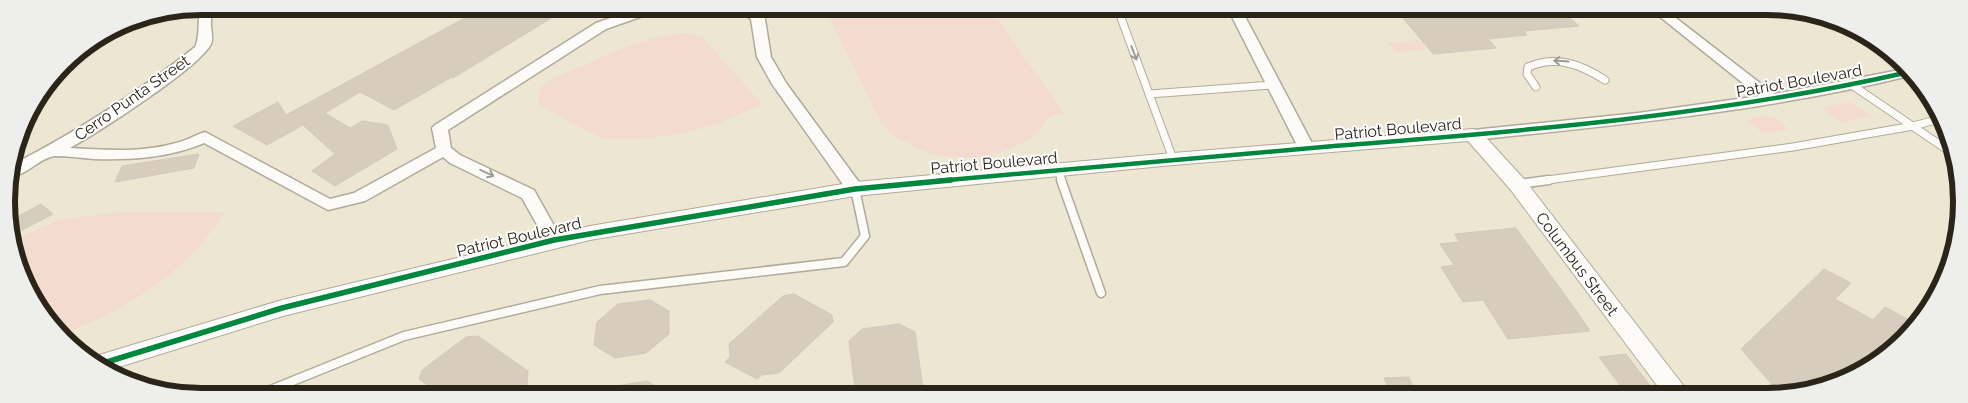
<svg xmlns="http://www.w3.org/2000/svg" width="1968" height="403" font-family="Raleway,sans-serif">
<rect width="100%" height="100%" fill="#ede6d3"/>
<g fill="#f4dbcf">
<path d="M824,7H989L1064,113C1059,114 1053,114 1049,117C1044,121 1042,128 1037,132C1032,138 1024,142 1018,145C976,168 914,159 882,124Z"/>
<path d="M689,33L703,38L762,104L718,124L676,135L635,139L601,138L541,106L538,96L541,87L554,78C595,61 645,34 689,33Z"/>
<polygon points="1419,40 1426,49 1396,52 1388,43"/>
<polygon points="1850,102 1870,116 1841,122 1821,108"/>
<polygon points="1765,115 1769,118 1774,117 1789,129 1763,133 1746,120"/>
<path d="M119,212H224C189,272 125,311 60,335L55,330L17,264L15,250L25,235L58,220Z"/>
</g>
<g fill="#d6cdbf" stroke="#d2c9bc">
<polygon points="485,7 500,7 514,10 521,7 529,7 553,17 453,78 452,77 394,110 360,92 325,113 350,128 362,121 388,125 397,149 335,186 312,171 335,154 303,125 267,145 233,126 278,102 286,115"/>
<polygon points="1394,7 1460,8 1462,9 1559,8 1579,26 1524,31 1527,35 1488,39 1496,48 1433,54"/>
<polygon points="199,154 194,168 115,182 122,166"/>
<polygon points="41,204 53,214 20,231 11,224 11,220"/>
<polygon points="1516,228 1578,313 1590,331 1508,339 1483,300 1463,302 1441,267 1454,265 1440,244 1459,242 1455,234"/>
<polygon points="1824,269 1851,283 1835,299 1873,320 1885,307 1916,324 1904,340 1853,377 1782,396 1741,349"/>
<polygon points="794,294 832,315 833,322 779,373 762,375 757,379 725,362 730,357 729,344 783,296"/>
<polygon points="650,300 669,311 669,334 646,353 615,358 594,345 597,322 618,304"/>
<polygon points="899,324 915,332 924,396 856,396 849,341 862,329"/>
<polygon points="478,336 528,371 527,385 531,388 522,395 442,395 419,379 422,370 466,337"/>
<polygon points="1626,354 1658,396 1628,396 1599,357"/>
<polygon points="1409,377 1417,396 1392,396 1384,378"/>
<polygon points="647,381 671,395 605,395 604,388"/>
</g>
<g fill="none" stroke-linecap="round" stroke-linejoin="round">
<g stroke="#afab9b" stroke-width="9">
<g id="service-far1">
<polyline points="1117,7 1173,159"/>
<polyline points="1852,85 1955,155"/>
<path d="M1536,87L1527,74L1528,67C1556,55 1580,64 1605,80"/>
<polyline points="1149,94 1273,85"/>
<polyline points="1058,170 1062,181"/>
<polyline points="1540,181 1793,147 1913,126 1939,119"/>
</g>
</g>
<g stroke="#afab9b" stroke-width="11">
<g id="service">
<polyline points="1061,180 1101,293"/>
<polyline points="1519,184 1549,180"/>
<polyline points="258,395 404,336 600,290 844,262 865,236 855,189"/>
</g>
</g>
<g stroke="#afab9b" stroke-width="3">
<g id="minor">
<path d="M200,6H213C213,11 211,16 211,21C210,28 214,37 211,44C200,67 96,134 70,148C104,150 142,153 176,143C186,141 195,135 205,132L330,199L354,193L436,148L432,128L435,125L596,23L643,7H662L660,10L606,29L448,130L451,148L460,155L534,190L562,240L560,244L554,246L548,244L522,198L450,163L443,157L365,201L328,210L204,143C169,158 131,160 94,159C81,158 68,156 55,156C39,158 26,176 10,177L12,165C78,131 136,94 195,47C200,39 198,18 200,6Z"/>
<polygon points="732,7 763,7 771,57 786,83 861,185 863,189 861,193 855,194 849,193 772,84 757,57 751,19"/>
<polygon points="1227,7 1240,7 1315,149 1312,152 1302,152 1299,149"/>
<path d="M1649,8H1663L1774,94L1905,69L1913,75C1769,111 1620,125 1473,140L1468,138L1465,135L1468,132L1473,130L1638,113L1759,96Z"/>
</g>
</g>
<g stroke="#afab9b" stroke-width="2">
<polygon id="tertiary" points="1473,129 1480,131 1524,179 1686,389 1690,396 1665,396 1510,189 1468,141 1173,165 855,196 590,240 283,316 106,371 89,358 282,300 590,226 855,182 1173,153"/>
</g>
<use href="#service-far1" stroke="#fcfbf8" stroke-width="7"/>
<use href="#service" stroke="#fcfbf8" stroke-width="8"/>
<use href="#minor" fill="#fcfbf8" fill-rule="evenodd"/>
<use href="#tertiary" fill="#fcfbf8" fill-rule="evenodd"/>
<g stroke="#fff" stroke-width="7">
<path id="cycleway-far1" d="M937,181C1070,169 1202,157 1334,146C1527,131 1720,115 1909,72"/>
</g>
<g stroke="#fff" stroke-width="9">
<polyline id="cycleway" points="97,365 282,308 554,240 855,189 951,180"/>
</g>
<use href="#cycleway-far1" stroke="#00873e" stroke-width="4.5"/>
<use href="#cycleway" stroke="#00873e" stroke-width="5.5"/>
</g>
<defs><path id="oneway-shaft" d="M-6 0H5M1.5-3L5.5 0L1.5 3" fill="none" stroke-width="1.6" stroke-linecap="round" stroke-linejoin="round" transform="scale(1.25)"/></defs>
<g stroke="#9e9b93">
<use href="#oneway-shaft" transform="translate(1134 53) rotate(69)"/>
<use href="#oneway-shaft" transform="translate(1561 61) rotate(-176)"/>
<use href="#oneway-shaft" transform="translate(487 173) rotate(25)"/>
</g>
<g text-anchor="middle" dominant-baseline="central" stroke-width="4" stroke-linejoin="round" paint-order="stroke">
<g font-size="16" fill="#2a2518" stroke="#fff">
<text transform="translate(1799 81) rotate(-10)">Patriot Boulevard</text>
<text transform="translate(132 98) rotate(-35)">Cerro Punta Street</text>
<text transform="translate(1398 129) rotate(-5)">Patriot Boulevard</text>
<text transform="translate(994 163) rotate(-5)">Patriot Boulevard</text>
<text transform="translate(519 237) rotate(-13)">Patriot Boulevard</text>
<text transform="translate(1577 264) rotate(53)">Columbus Street</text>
</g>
</g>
<path d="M0 0H1968V403H0ZM201 15H1767A186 186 0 0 1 1953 201V202A186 186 0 0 1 1767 388H201A186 186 0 0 1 15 202V201A186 186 0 0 1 201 15Z" fill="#eeeeed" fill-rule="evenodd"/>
<path fill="none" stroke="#2a2518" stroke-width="6" d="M201 15H1767A186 186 0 0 1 1953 201V202A186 186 0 0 1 1767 388H201A186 186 0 0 1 15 202V201A186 186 0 0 1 201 15Z"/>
</svg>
